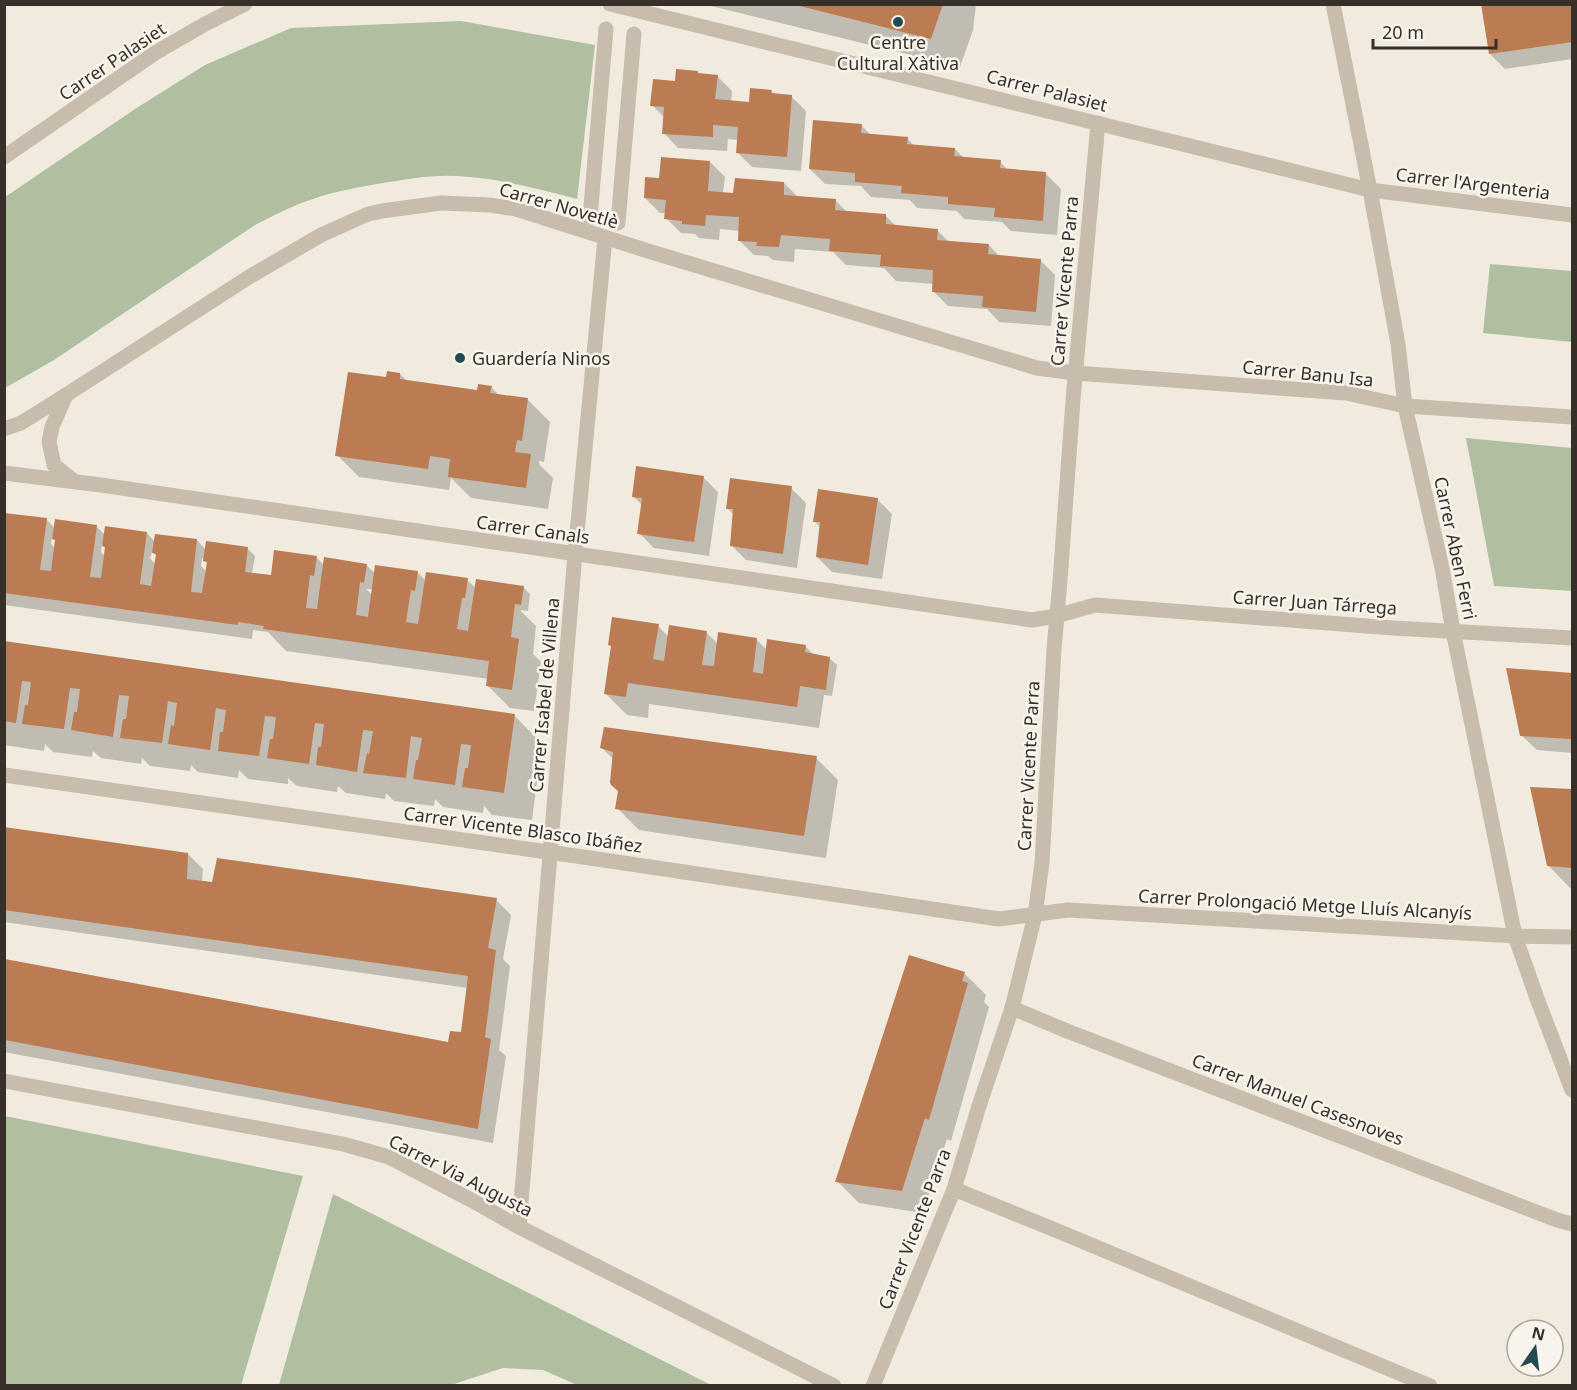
<svg xmlns="http://www.w3.org/2000/svg" width="1577" height="1390" font-family="'Noto Sans',sans-serif">
<rect width="100%" height="100%" fill="#f1ebdf"/>
<g fill="#b0bfa0">
<path d="M461,21L595,45L577,199C542,190 506,180 469,177C438,173 408,179 377,184C355,188 331,192 310,200C291,206 273,216 255,225L54,360L5,388V197L135,109L205,65L291,28Z"/>
<polygon points="1490,264 1572,271 1572,342 1483,333"/>
<polygon points="1466,438 1572,448 1572,591 1494,586"/>
<polygon points="5,1116 303,1176 241,1385 5,1385"/>
<polygon points="333,1194 711,1385 577,1385 543,1370 503,1368 451,1385 279,1385"/>
</g>
<g fill="#0003" fill-rule="evenodd">
<polygon points="703,4 976,4 973,30 960,67"/>
<polygon points="1483,4 1572,4 1572,59 1505,69 1490,54"/>
<polygon points="697,72 700,75 717,76 732,91 731,102 750,104 771,91 775,95 791,96 806,111 801,171 752,167 737,152 738,140 728,139 727,151 678,148 664,133 665,118 652,105 676,83"/>
<polygon points="861,125 871,135 907,138 915,147 955,149 964,158 1000,162 1009,171 1046,174 1061,189 1057,235 1011,231 1002,222 964,219 957,211 917,208 910,200 871,197 861,186 825,184 810,169"/>
<polygon points="710,162 725,177 723,193 735,194 784,183 798,197 835,200 847,212 886,216 897,227 937,230 949,242 989,245 1000,257 1040,260 1055,275 1051,326 999,322 987,309 948,306 933,291 934,284 896,281 884,268 846,265 833,252 795,249 794,262 773,260 768,256 754,255 739,240 740,231 720,229 719,240 699,238 695,234 681,233 666,218 666,213 660,213 645,198 660,180"/>
<polygon points="400,374 408,382 479,392 491,387 500,396 528,400 550,422 544,462 539,461 539,464 553,478 548,509 471,498 451,478 449,490 359,477 337,455 387,379"/>
<polygon points="703,477 718,492 709,556 654,548 639,533 642,505 633,496"/>
<polygon points="791,488 806,503 797,568 746,560 731,545 734,515 727,508"/>
<polygon points="877,499 892,514 882,579 832,572 817,557 821,528 814,521"/>
<path d="M46,519L55,528L96,526L105,535L147,533L155,542L197,540L206,550L248,549L255,556L252,574L272,577L316,557L325,566L366,565L376,574L417,572L426,581L467,580L476,588L523,587L530,594L528,611L520,610L536,626L533,654L541,662L534,711L510,708L488,686L489,679L286,651L268,632L253,630L252,639L4,605V536ZM52,537L57,542L56,549L51,544ZM102,544L107,549L106,557L101,552ZM152,551L157,556L156,565L149,557H151ZM202,558L208,564L207,572L201,566ZM366,589H374L373,595Z"/>
<polygon points="658,626 669,637 706,632 718,644 756,639 768,651 806,647 814,655 829,658 837,665 832,696 824,695 819,728 649,704 648,718 627,715 605,693"/>
<polygon points="4,642 514,715 542,744 532,820 492,815 484,806 483,813 443,807 435,799 434,806 394,801 386,793 385,799 346,793 338,786 337,792 297,786 288,778 288,784 248,779 239,770 238,778 198,772 191,765 190,771 150,766 142,758 141,764 101,758 93,751 92,757 53,752 45,744 44,751 4,745"/>
<polygon points="1508,670 1572,674 1572,753 1537,750 1521,735"/>
<polygon points="602,748 816,758 838,780 826,858 639,830 617,808 620,792 614,760"/>
<polygon points="1532,789 1572,790 1572,890 1548,865"/>
<polygon points="4,829 188,854 203,869 202,883 496,900 511,915 503,959 510,966 499,1050 506,1056 493,1143 4,1052 4,960 449,1044 462,1033 468,988 4,922"/>
<polygon points="964,973 986,995 984,1002 989,1007 951,1141 947,1139 923,1213 859,1203 837,1181"/>
</g>
<g fill="#bb7b53">
<polygon points="792,4 943,4 931,39"/>
<polygon points="1481,4 1572,4 1572,42 1489,54"/>
<polygon points="676,69 698,71 698,73 718,75 715,99 749,102 750,88 772,90 771,93 792,95 787,157 736,153 738,127 713,125 713,137 662,134 664,107 650,106 653,79 675,81"/>
<polygon points="813,120 862,124 861,133 908,137 907,144 955,148 954,156 1001,160 1000,168 1046,172 1043,221 994,217 995,208 948,204 948,197 901,193 902,186 855,182 855,173 809,169"/>
<polygon points="661,157 710,161 708,191 733,193 735,178 784,182 784,195 836,199 835,210 886,214 886,224 938,229 937,240 989,244 988,254 1041,259 1036,312 982,307 983,296 932,292 933,270 880,266 881,255 829,251 830,239 781,235 779,247 756,246 757,242 738,241 739,217 706,215 705,226 682,224 682,221 664,219 666,200 644,198 645,177 659,178"/>
<polygon points="387,371 400,373 400,379 477,390 478,384 492,386 490,393 528,398 522,441 517,440 515,452 531,454 526,488 448,477 450,459 430,456 428,469 335,456 348,372 386,377"/>
<polygon points="636,466 704,476 694,542 637,534 642,498 632,497"/>
<polygon points="730,478 792,486 783,554 730,546 733,509 726,509"/>
<polygon points="818,489 878,498 868,565 816,557 820,522 813,522"/>
<polygon points="4,513 47,518 40,570 51,571 55,540 52,539 55,519 97,525 90,577 101,578 105,547 102,546 105,526 147,532 140,584 151,586 156,554 152,553 155,534 197,539 191,592 202,593 207,562 203,561 206,541 248,547 245,572 271,575 274,550 317,556 314,576 310,575 306,608 317,609 324,557 367,564 364,583 360,582 356,615 368,617 375,565 418,571 415,591 411,590 406,622 418,624 426,572 468,578 465,598 462,598 457,629 468,631 476,579 524,586 521,605 515,604 511,637 519,639 512,690 486,686 489,661 263,629 264,626 238,622 238,625 4,593"/>
<polygon points="612,617 659,624 653,659 664,661 669,625 707,631 702,665 714,666 718,632 757,638 753,672 763,674 767,639 806,645 805,652 830,657 826,690 800,686 797,707 628,683 626,697 604,694 611,646 608,645"/>
<polygon points="4,641 515,714 504,793 462,787 465,768 468,768 471,745 461,744 455,785 413,779 416,760 418,760 422,738 411,736 406,778 363,773 367,753 369,754 373,731 363,730 357,772 316,765 318,747 321,747 324,724 315,723 309,764 267,758 270,739 273,739 276,717 265,716 259,756 218,751 220,732 223,732 226,710 216,708 210,750 168,744 171,725 174,726 177,703 168,701 162,743 120,738 123,719 126,719 129,696 119,695 113,737 71,730 74,712 77,712 80,689 70,688 64,729 22,724 25,705 28,705 31,682 22,681 16,723 4,721"/>
<polygon points="1506,668 1572,673 1572,739 1520,736"/>
<polygon points="604,727 817,756 804,836 615,809 618,791 611,785 610,782 613,752 600,748"/>
<polygon points="1530,787 1572,789 1572,868 1547,866"/>
<polygon points="4,827 188,853 187,879 212,882 217,858 497,898 488,948 496,950 485,1037 491,1039 478,1129 5,1040 5,959 448,1042 450,1031 461,1032 468,976 4,910"/>
<polygon points="909,955 965,972 962,981 968,983 929,1120 925,1118 902,1191 835,1182"/>
</g>
<g fill="none" stroke-linecap="round" stroke-linejoin="round">
<g stroke="#c8bdac" stroke-width="15">
<polyline points="610,4 1370,190 1572,215"/>
<polyline points="1333,4 1370,190 1398,344 1405,406 1442,568 1453,631 1515,936 1538,1001 1572,1090"/>
<polyline points="4,157 155,53 205,24 245,4"/>
<polyline points="590,218 606,29"/>
<polyline points="618,223 634,34"/>
<polyline points="66,395 52,427 49,442 54,465 74,481"/>
<polyline points="4,429 21,423 66,395 249,277 321,235 368,214 382,211 441,203 490,205 516,209 648,251 1037,368 1075,373 1346,393 1405,406 1572,417"/>
<polyline points="4,473 101,485 1032,620 1056,616 1095,605 1393,628 1572,638"/>
<polyline points="4,775 590,858 999,919 1068,910 1515,936 1572,937"/>
<polyline points="1012,1008 1067,1031 1557,1220 1572,1224"/>
<polyline points="4,1081 343,1144 389,1157 473,1201 519,1227 834,1386"/>
<polyline points="954,1189 1048,1227 1430,1386"/>
<polyline points="519,1227 575,554 605,238"/>
<polyline points="873,1386 954,1189 979,1106 1012,1008 1035,915 1042,863 1054,649 1060,581 1073,400 1098,123"/>
</g>
</g>
<g fill="#244a54" stroke="#f8f4eb" stroke-width="2">
<circle cx="898" cy="22" r="6"/>
<circle cx="460" cy="358" r="6"/>
</g>
<g text-anchor="middle" dominant-baseline="central" stroke-width="5" stroke-linejoin="round" paint-order="stroke">
<g font-size="18" fill="#37302a" stroke="#f8f4eb">
<text x="898" y="42">Centre<tspan x="898" dy="21">Cultural Xàtiva</tspan></text>
<text x="472" y="358" text-anchor="start">Guardería Ninos</text>
</g>
<g font-size="18" fill="#37302a" stroke="#f8f4eb">
<text transform="translate(112 61) rotate(-34)">Carrer Palasiet</text>
<text transform="translate(1047 90) rotate(14)">Carrer Palasiet</text>
<text transform="translate(1473 183) rotate(7)">Carrer l'Argenteria</text>
<text transform="translate(559 205) rotate(16)">Carrer Novetlè</text>
<text transform="translate(1064 281) rotate(-85)">Carrer Vicente Parra</text>
<text transform="translate(1308 373) rotate(6)">Carrer Banu Isa</text>
<text transform="translate(533 529) rotate(8)">Carrer Canals</text>
<text transform="translate(1456 548) rotate(78)">Carrer Aben Ferri</text>
<text transform="translate(1315 602) rotate(4)">Carrer Juan Tárrega</text>
<text transform="translate(544 695) rotate(-85)">Carrer Isabel de Villena</text>
<text transform="translate(1028 766) rotate(-87)">Carrer Vicente Parra</text>
<text transform="translate(523 829) rotate(8)">Carrer Vicente Blasco Ibáñez</text>
<text transform="translate(1305 904) rotate(3)">Carrer Prolongació Metge Lluís Alcanyís</text>
<text transform="translate(1298 1099) rotate(21)">Carrer Manuel Casesnoves</text>
<text transform="translate(461 1175) rotate(27)">Carrer Via Augusta</text>
<text transform="translate(914 1229) rotate(-69)">Carrer Vicente Parra</text>
</g>
</g>
<rect width="1577" height="1390" fill="none" stroke="#37302a" stroke-width="12"/>
<g transform="translate(1535 1348) rotate(14)"><circle r="28" fill="#f8f4eb" stroke="#aba69e" stroke-width="1.5"/>
<path d="M0-4.5L10 22L0 15L-10 22Z" fill="#244a54"/>
<text y="-9" font-size="16" font-weight="bold" text-anchor="middle" fill="#37302a">N</text>
</g>
<path d="M1373 39v9h123v-9" fill="none" stroke="#37302a" stroke-width="3"/>
<text x="1382" y="39" font-size="18" fill="#37302a" stroke="#f8f4eb" stroke-width="4.5" paint-order="stroke">20 m</text>
</svg>
